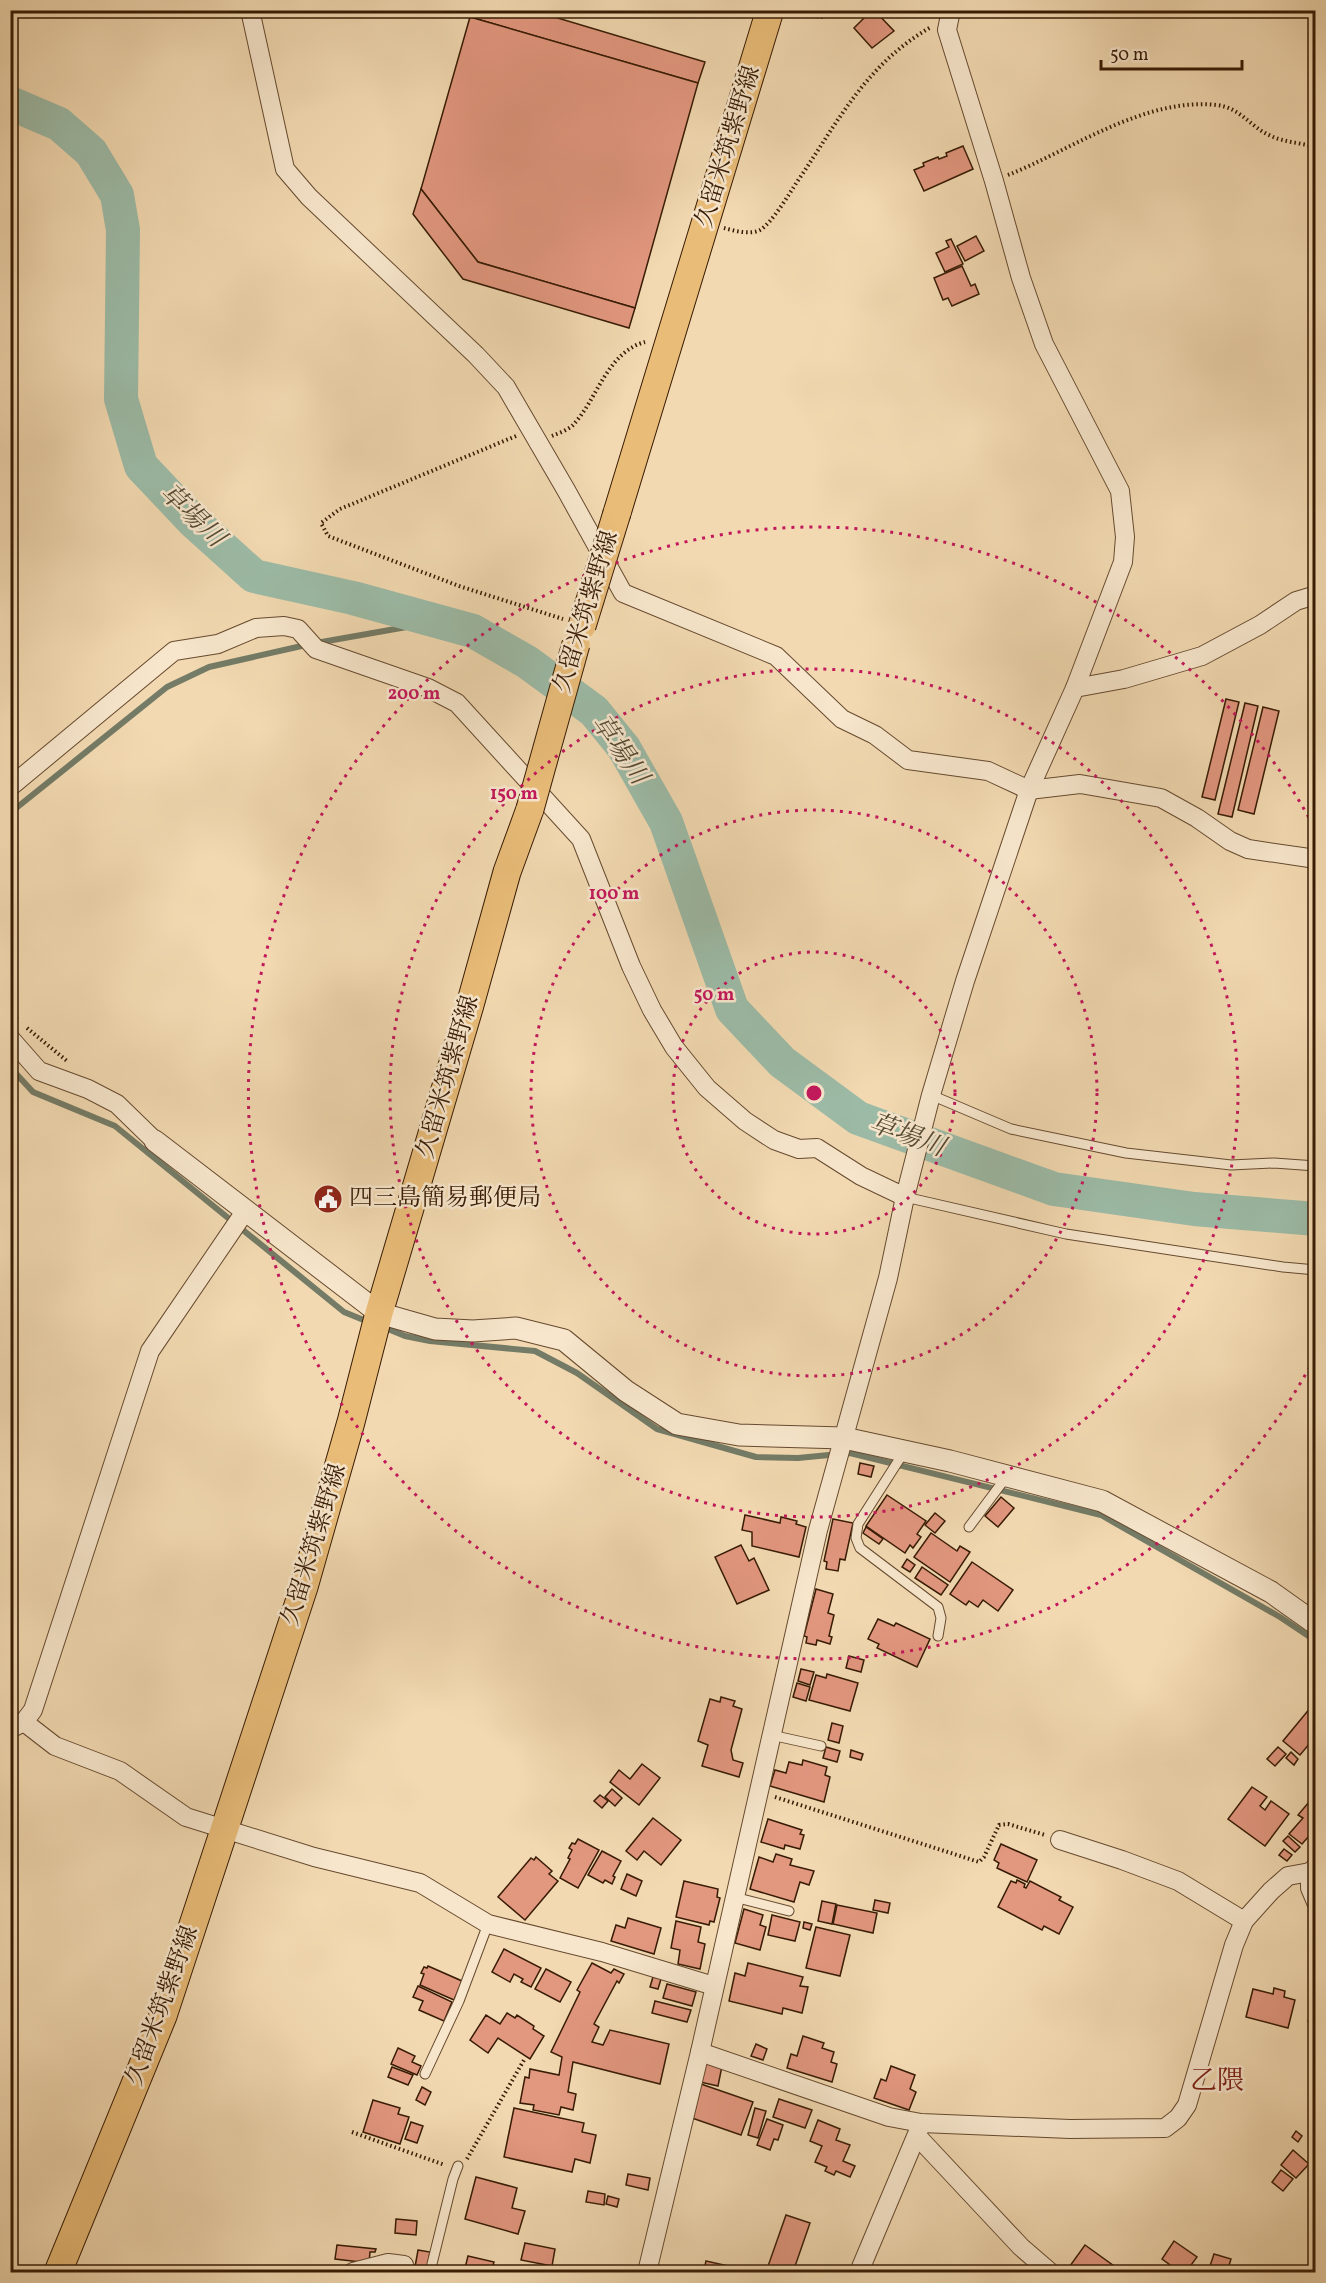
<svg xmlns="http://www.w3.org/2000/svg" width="1326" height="2283" font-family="Vollkorn,'Noto Serif JP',serif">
<rect width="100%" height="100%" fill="#f2d9b1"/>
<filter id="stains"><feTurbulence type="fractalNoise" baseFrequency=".00333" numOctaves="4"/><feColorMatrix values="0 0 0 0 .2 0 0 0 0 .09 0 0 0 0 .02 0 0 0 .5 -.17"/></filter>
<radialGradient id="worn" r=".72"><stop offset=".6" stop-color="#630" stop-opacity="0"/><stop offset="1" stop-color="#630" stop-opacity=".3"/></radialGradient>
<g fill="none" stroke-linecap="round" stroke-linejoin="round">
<g stroke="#747b66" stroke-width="6">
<polyline points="316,643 435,622"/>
<polyline points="10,813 167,687 209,667 306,645"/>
<polyline points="10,1067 33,1092 115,1126 344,1312 371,1323"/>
<polyline points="383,1327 405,1336 430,1341 535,1351 577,1373 657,1429 756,1457 798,1458 850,1453 1101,1515 1280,1617 1316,1641"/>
</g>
<polyline stroke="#9cbba7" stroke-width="34" points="10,103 59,124 91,152 117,195 123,230 121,399 141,466 193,521 254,576 353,598 473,631 527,662 594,711 624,748 666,822 732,1009 782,1062 858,1118 1054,1189 1194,1209 1316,1219"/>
</g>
<g fill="#e2977f" stroke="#371b04" stroke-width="1.5">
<polygon points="472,10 531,10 705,62 698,83 470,17"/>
<polygon points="1002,10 1014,10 1005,16"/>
<polygon points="875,11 894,31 872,48 854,28 868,14 870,16"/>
<polygon points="470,17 698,83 635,308 478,262 421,189"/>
<polygon points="963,146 973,169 924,191 914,170 924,166 923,163 938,157 939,159 947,156 946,153"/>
<polygon points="421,189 478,262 635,308 629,328 463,279 413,214"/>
<polygon points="976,236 984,251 965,261 957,246"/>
<polygon points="951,239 963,264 945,272 936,253 949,247 946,241"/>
<polygon points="962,266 971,286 975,284 979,294 952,306 948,298 943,300 934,278"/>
<polygon points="1226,699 1239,702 1215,800 1202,797"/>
<polygon points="1245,703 1258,706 1232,817 1218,814"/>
<polygon points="1263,707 1279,711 1254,814 1238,810"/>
<polygon points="860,1463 874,1466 871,1477 858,1474"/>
<polygon points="887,1495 926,1521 917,1534 921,1537 913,1548 910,1545 905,1553 866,1526"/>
<polygon points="1001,1497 1014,1508 998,1527 985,1516"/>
<polygon points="935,1513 945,1521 935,1533 925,1525"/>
<polygon points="745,1515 780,1523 781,1517 797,1521 796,1524 806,1527 799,1557 752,1546 752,1532 742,1530"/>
<polygon points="833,1519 853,1523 845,1560 840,1559 838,1571 826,1569 827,1562 824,1561"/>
<polygon points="866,1527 883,1539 879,1544 863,1533"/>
<polygon points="931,1533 957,1551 960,1546 970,1552 950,1582 914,1557"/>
<polygon points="741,1545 749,1561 754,1558 769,1590 737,1604 715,1557"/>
<polygon points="907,1559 915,1565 910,1572 902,1567"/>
<polygon points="972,1562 1013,1590 998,1611 983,1600 978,1607 969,1601 966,1605 950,1594"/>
<polygon points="922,1567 948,1585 941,1595 915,1578"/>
<polygon points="816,1589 833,1594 828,1613 834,1615 829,1636 832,1637 830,1644 817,1640 816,1645 806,1643 807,1637 804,1636"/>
<polygon points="878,1619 894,1626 896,1623 930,1639 917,1667 877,1648 879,1644 868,1639"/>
<polygon points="849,1656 864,1660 861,1672 846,1668"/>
<polygon points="801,1669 814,1672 810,1685 798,1681"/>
<polygon points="827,1674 858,1683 850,1711 809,1700 816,1675 826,1678"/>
<polygon points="797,1683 810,1687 806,1701 793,1697"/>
<polygon points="721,1697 735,1701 733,1706 742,1709 731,1750 733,1760 743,1763 739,1777 702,1766 708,1745 698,1741 710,1699 720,1702"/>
<polygon points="1311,1707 1316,1711 1316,1736 1300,1755 1283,1741"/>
<polygon points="832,1723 843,1726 839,1743 828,1740"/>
<polygon points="826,1747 840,1751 837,1762 823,1758"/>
<polygon points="1278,1747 1286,1754 1275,1766 1267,1759"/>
<polygon points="851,1750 863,1754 861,1760 850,1757"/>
<polygon points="1291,1752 1298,1759 1294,1765 1286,1758"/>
<polygon points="803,1760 827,1767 825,1775 830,1777 824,1802 770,1786 775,1770 786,1773 789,1762 802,1765"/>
<polygon points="642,1764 660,1778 639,1805 610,1782 619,1770 630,1779"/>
<polygon points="1252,1787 1267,1797 1260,1806 1265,1810 1271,1801 1289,1814 1265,1846 1228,1819"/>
<polygon points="612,1789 622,1798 615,1806 605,1797"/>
<polygon points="600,1795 608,1801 602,1808 594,1801"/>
<polygon points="1309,1802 1316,1808 1316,1828 1302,1844 1289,1834 1303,1818 1298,1815"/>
<polygon points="653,1818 681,1840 661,1865 644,1851 637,1860 626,1851"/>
<polygon points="768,1819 802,1830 800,1834 804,1835 800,1849 785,1845 784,1849 761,1842"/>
<polygon points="1288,1836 1300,1847 1295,1852 1283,1841"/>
<polygon points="578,1839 599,1850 578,1888 560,1878 570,1859 568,1858 572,1850 569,1848 572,1843 575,1844"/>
<polygon points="1001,1844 1037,1860 1027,1882 997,1868 999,1863 994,1860"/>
<polygon points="1284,1849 1292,1855 1287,1861 1279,1855"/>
<polygon points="602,1851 621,1861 613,1876 615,1877 612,1884 605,1880 603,1883 588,1875"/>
<polygon points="776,1854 792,1859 790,1865 814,1871 809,1885 800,1882 794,1902 750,1889 759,1857 773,1862"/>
<polygon points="536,1857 552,1871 549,1874 558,1881 525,1920 498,1897 531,1858 534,1860"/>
<polygon points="627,1874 642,1881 636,1896 621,1889"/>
<polygon points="1017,1880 1025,1884 1024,1887 1026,1888 1030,1881 1061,1897 1059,1900 1073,1907 1059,1934 1044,1926 1042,1930 998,1907 1011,1881 1016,1883"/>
<polygon points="684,1881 718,1889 717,1897 720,1898 714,1922 710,1921 709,1925 676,1917"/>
<polygon points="875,1900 890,1903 888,1913 873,1910"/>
<polygon points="822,1901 836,1904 832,1924 818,1921"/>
<polygon points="837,1905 877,1913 873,1933 833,1924"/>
<polygon points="744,1909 763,1915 760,1925 766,1927 760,1950 735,1943"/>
<polygon points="772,1915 800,1922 795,1941 768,1935"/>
<polygon points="628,1918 661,1928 654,1954 611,1941 616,1925 625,1928"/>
<polygon points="676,1921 701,1927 698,1942 705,1944 700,1969 678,1964 680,1950 671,1948"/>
<polygon points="804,1922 812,1924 810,1930 803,1928"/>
<polygon points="816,1927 850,1935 840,1976 806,1968"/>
<polygon points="504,1949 541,1968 531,1987 521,1982 523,1979 514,1974 510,1982 492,1972"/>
<polygon points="592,1963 611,1973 614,1969 624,1974 619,1983 617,1981 594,2024 599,2027 592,2042 603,2045 610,2030 669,2044 660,2084 573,2062 568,2092 576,2094 573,2110 561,2107 559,2115 533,2110 534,2105 520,2103 525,2077 529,2078 530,2069 559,2075 562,2057 551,2052 580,1992 577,1990"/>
<polygon points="748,1963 803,1977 800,1986 808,1987 802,2013 783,2008 782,2014 729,2001 735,1973 745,1976"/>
<polygon points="428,1966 462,1981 454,2000 420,1985 424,1974 421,1973 424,1967 427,1968"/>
<polygon points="546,1969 571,1982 560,2002 535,1989"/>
<polygon points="653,1977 661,1979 658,1989 650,1987"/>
<polygon points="667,1984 696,1992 692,2006 663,1998"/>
<polygon points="418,1986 452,2002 444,2021 419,2010 423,2001 413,1997"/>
<polygon points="1274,1988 1285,1991 1284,1997 1295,2000 1288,2028 1246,2017 1253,1989 1273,1994"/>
<polygon points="655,2001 691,2010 687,2022 652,2013"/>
<polygon points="1316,2002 1316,2025 1308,2021"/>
<polygon points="507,2013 515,2018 517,2015 534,2026 533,2029 544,2036 530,2059 498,2038 488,2053 470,2040 486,2015 500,2024"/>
<polygon points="803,2036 824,2043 822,2048 834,2052 831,2062 837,2064 832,2082 787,2068 791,2054 797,2056"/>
<polygon points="756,2044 767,2049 763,2060 751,2056"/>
<polygon points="398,2048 415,2056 412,2062 421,2066 417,2075 391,2064"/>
<polygon points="703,2063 722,2066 718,2086 700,2082"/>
<polygon points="891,2066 915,2075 910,2089 916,2092 909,2110 874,2098 881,2079 886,2081"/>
<polygon points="392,2067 413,2075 408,2085 388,2077"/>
<polygon points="701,2084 753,2102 741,2135 692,2118 696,2107 693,2106"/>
<polygon points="422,2087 431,2092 425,2105 416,2100"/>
<polygon points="779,2099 812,2110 805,2128 773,2117"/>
<polygon points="373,2100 400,2108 398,2114 409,2117 400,2144 363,2132"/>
<polygon points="514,2108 584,2123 582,2132 596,2135 590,2163 575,2159 572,2172 504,2157"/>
<polygon points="755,2108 766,2111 758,2138 748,2135"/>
<polygon points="767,2119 783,2125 778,2140 774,2139 770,2150 757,2145"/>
<polygon points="818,2120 840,2129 836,2140 850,2145 843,2161 855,2166 850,2177 836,2171 834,2175 825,2171 827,2167 815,2162 822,2146 810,2141"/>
<polygon points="411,2122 423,2126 417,2143 405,2139"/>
<polygon points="1296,2131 1302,2136 1298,2142 1292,2137"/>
<polygon points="1293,2150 1309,2164 1296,2178 1281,2165"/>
<polygon points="1281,2170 1293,2179 1283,2191 1272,2182"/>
<polygon points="628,2174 650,2178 648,2190 626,2185"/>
<polygon points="476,2177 517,2188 512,2208 525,2211 518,2234 465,2219"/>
<polygon points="588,2191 605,2194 604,2205 586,2202"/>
<polygon points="608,2196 619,2199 617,2207 606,2204"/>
<polygon points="786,2215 810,2223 793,2272 776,2272 767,2269"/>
<polygon points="396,2219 417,2221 416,2235 395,2233"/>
<polygon points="1174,2241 1197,2257 1186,2272 1180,2272 1162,2259"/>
<polygon points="525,2243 555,2249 552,2266 521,2260"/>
<polygon points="337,2245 376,2249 375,2252 370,2252 369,2263 335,2259"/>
<polygon points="1085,2245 1114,2266 1109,2272 1070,2272 1067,2270"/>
<polygon points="418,2250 430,2252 427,2269 415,2267"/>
<polygon points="1214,2254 1231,2259 1227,2272 1208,2272"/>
<polygon points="468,2256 494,2262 493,2265 504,2268 502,2272 464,2272"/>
<polygon points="706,2261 751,2271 751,2272 693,2272 694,2268 704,2270"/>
</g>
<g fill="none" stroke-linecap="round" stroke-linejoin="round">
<g stroke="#664a2f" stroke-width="11">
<g id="service">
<polyline points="931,1095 1011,1129 1126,1153 1231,1165 1274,1163 1316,1166"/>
<polyline points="905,1197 1066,1234 1283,1267 1316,1270"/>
<polyline points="904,1452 858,1524 856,1538 860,1548 938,1607 941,1618 938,1636"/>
<polyline points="969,1527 1007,1476"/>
<polyline points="771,1735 821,1746"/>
<polyline points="734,1897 789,1911"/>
<polyline points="425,2074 459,2001 488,1924"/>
<polyline points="430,2272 453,2179 458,2166"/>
</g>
</g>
<g stroke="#664a2f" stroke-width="20">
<g id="minor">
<polyline points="250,10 285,169 309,197 476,355 506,387 566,490 623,593 776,656 842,719 875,735 908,760 988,771 1029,790 1080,784 1161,798 1197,818 1230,841 1248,849 1316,859"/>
<polyline points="1075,688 1124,679 1202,656 1260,625 1296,601 1316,595"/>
<polyline points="10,787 174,651 218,644 256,628 284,626 298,629 316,649 428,688 457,703 581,839 631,966 652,1010 674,1047 707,1088 745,1121 774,1140 799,1149 817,1148 861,1176 905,1197"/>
<polyline points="10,1038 39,1071 88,1089 117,1104 155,1141"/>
<polyline points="24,1722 55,1746 120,1771 186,1817 314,1857 420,1883 488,1924 602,1952 714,1986"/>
<polyline points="10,1729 24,1722 33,1710 150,1351 246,1210"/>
<polyline points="1060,1840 1122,1860 1178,1881 1244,1921"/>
<polyline points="1310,1872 1310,1888 1316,1902"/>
<polyline points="700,2052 889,2117 921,2123 1070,2129 1165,2128 1178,2118 1187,2105 1234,1945 1244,1921 1271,1891 1288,1876 1310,1872 1316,1867"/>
<polyline points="918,2137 1021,2247 1050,2272"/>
<polyline points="353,2272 388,2263 404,2265"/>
<polyline points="647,2272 700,2052 818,1530 888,1278 905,1197 931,1095 965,981 1029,790 1075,688 1123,562 1125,537 1120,491 1044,344 1021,278 994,181 947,30 951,10"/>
<polyline points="859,2272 920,2127"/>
</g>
</g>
<g stroke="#664a2f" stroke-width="23">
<polyline id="tertiary" points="155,1141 379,1313 435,1329 473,1331 516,1328 564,1340 626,1391 677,1424 739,1435 844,1438 950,1461 1102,1501 1271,1592 1316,1624"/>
</g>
<g stroke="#371b04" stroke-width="29">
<g id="primary">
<polyline points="617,513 770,10"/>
<polyline points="58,2272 163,2016 304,1587 351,1422 379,1313 470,1005 507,872 530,809"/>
</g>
</g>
<g stroke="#371b04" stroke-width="4" stroke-dasharray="1.5 3" stroke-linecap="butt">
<polyline points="790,13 823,17 845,10"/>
<path d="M1008,175C1071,150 1145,97 1216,105C1240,107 1250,127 1271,136C1284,142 1301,143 1316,147"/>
<path d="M724,228C735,231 750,235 760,230C772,223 789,194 797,182C838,122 865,65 931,27"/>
<polyline points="516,436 340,509 321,523 328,536 459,586 563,619"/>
<path d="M552,436C559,433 568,430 573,425C597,400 607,352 645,342"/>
<polyline points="10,1012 19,1021"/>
<polyline points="27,1028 67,1061"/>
<polyline points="775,1797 979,1862 984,1857 999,1825 1008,1824 1045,1835"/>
<polyline points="352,2132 445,2165"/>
<polyline points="467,2159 524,2060"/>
</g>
<use href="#service" stroke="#f7e6cc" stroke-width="9"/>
<use href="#minor" stroke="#f7e6cc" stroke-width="18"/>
<use href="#tertiary" stroke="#f7e6cc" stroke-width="21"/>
<use href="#primary" stroke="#e9bc78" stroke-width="27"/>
<g stroke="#371b04" stroke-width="29" stroke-linecap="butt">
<g id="primary-bridge">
<polyline points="582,626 617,513"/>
<polyline points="530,809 576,644"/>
</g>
</g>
<use href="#primary-bridge" stroke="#e9bc78" stroke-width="27"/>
</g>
<g fill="none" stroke="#c2185b" stroke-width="3" stroke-dasharray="3 6">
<circle cx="814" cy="1093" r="141"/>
<circle cx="814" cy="1093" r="283"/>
<circle cx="814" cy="1093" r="424"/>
<path d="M1314 1359A566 566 0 1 1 1314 827"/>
</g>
<defs>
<g id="civic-disc" transform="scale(1.5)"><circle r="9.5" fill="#8f2418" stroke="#f7e6cc"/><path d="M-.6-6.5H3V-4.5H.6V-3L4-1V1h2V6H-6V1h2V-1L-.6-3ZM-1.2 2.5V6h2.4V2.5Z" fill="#fff"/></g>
</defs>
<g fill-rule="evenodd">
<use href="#civic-disc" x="328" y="1199"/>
</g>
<g text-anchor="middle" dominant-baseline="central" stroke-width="5" stroke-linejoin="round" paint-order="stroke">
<g font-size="24" fill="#371b04" stroke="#f7e6cc">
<text transform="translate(729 147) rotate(-73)">久留米筑紫野線</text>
<text transform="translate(587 612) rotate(-73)">久留米筑紫野線</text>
<text transform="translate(449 1077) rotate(-74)">久留米筑紫野線</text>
<text transform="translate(315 1545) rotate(-73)">久留米筑紫野線</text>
<text transform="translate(163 2006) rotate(-70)">久留米筑紫野線</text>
</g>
<g font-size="24" fill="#371b04" stroke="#f7e6cc" text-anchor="start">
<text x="349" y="1199">四三島簡易郵便局</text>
</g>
<g font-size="26" font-style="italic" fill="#554b35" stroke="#f7e6cc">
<text transform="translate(192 516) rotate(44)">草場川</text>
<text transform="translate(619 750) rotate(55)">草場川</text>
<text transform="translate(907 1136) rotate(20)">草場川</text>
</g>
<g font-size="27" fill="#7a1f14" stroke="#f7e6cc">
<text x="1217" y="2082">乙隈</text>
</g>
</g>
<circle cx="814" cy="1093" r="9" fill="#c2185b" stroke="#f7e6cc" stroke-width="3"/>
<g font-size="18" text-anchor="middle" font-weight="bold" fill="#c2185b" stroke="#f7e6cc" stroke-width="5" stroke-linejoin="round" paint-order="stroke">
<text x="414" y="699">200 m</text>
<text x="514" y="799">150 m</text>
<text x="614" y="899">100 m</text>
<text x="714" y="1000">50 m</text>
</g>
<rect width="1326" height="2283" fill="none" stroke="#f2d9b1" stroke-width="36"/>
<rect x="12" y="12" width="1302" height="2259" fill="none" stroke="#371b04" stroke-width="3"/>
<rect x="18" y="18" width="1290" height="2247" fill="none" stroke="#371b04" stroke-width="1.5"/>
<path d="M1101 60v9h141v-9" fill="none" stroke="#371b04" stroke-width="3"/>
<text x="1110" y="60" font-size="18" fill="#371b04" stroke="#f7e6cc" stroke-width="4.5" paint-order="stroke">50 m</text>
<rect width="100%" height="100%" filter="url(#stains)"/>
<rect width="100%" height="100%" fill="url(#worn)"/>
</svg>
